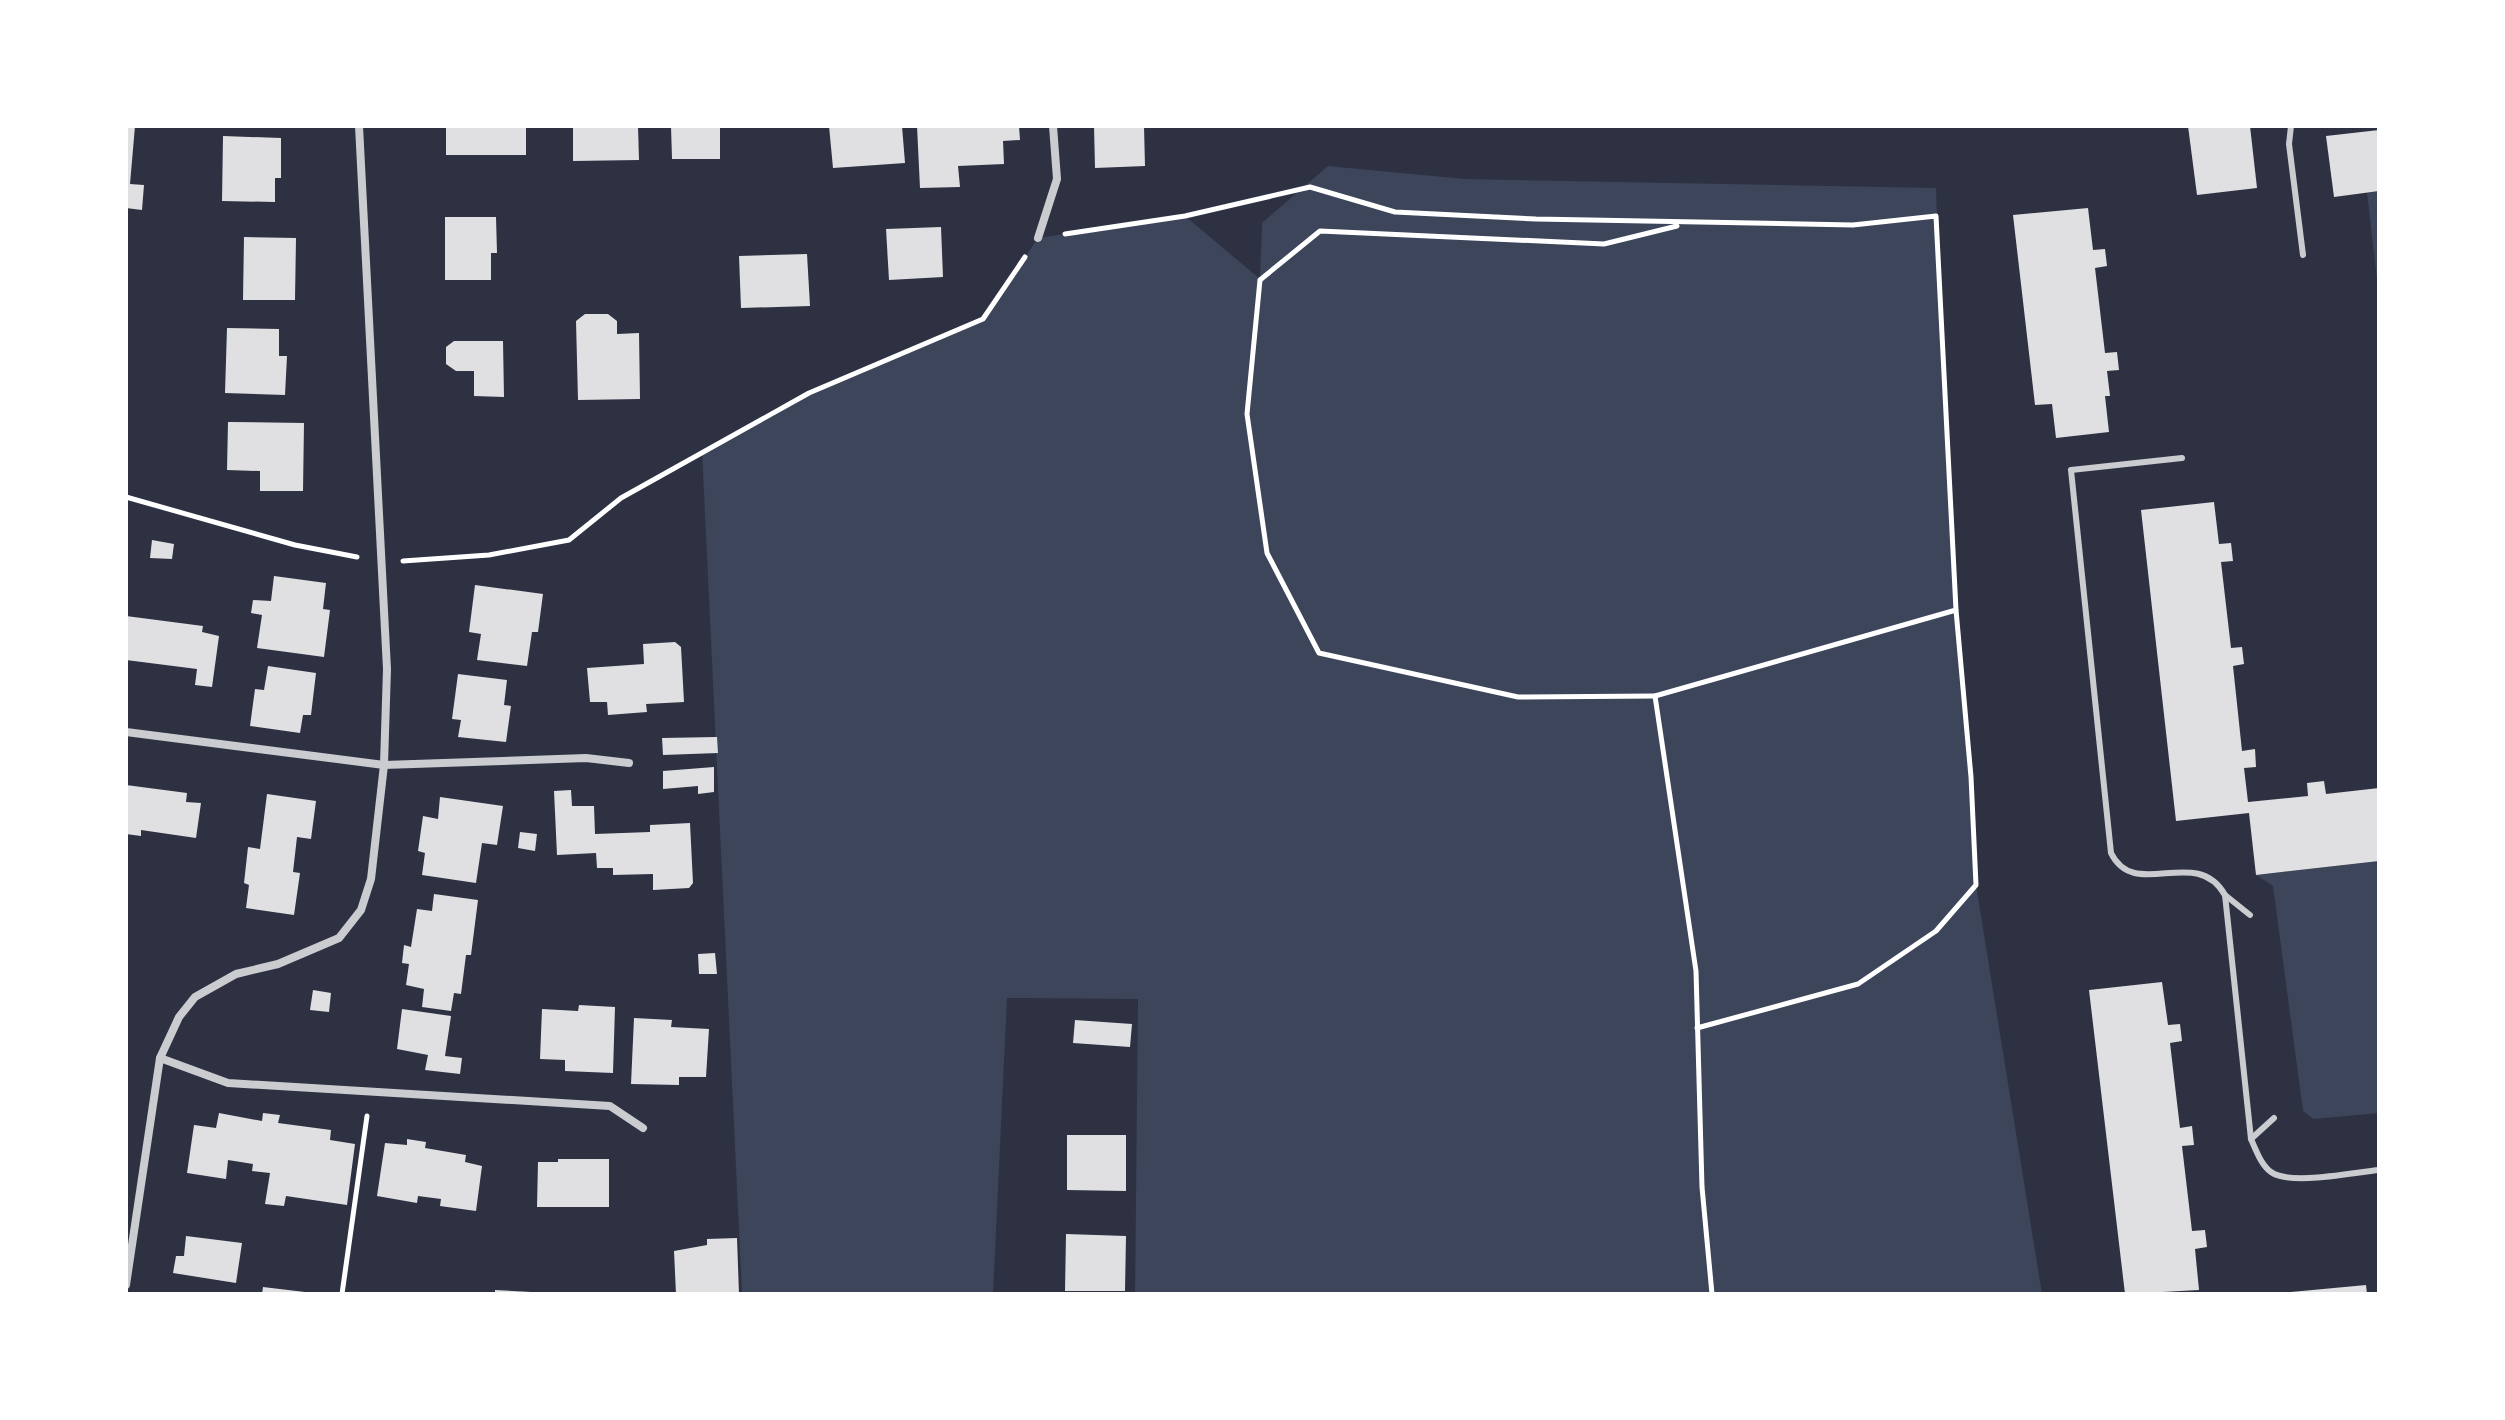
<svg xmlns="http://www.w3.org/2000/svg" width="2505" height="1420" font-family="'Alegreya Sans',sans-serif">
<rect width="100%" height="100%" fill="#2d3142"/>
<g fill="#3c4559">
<polygon points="1328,166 1465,179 1936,188 1947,463 1976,885 2042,1294 1135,1294 1138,999 1007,998 993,1294 742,1294 702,451 809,393 983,319 1038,238 1185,216 1260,279 1262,223"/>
<polygon points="2379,191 2379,297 2367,193"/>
<polygon points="2379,861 2379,1113 2313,1119 2303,1111 2273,886 2256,875"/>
</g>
<g fill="#e0e0e3">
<polygon points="126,126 135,126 130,184 144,185 142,210 126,208"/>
<rect x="446" y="126" width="80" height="29"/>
<polygon points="573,126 638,126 639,160 573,161"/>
<polygon points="671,126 720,126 720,159 672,159"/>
<polygon points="829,126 902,126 905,163 833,168"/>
<polygon points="917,126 1019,126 1020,140 1003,141 1004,164 958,166 960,187 920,188"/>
<polygon points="1094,126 1144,126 1145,166 1095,168"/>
<polygon points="2188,126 2250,126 2257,188 2197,195"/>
<polygon points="2379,130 2379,191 2334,197 2326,136"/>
<polygon points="223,136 281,138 281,178 275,178 275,202 222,201"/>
<polygon points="2088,208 2093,250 2105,249 2107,266 2095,268 2105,353 2117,352 2119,370 2107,371 2110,396 2105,396 2109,432 2056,438 2052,404 2035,405 2013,215"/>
<polygon points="445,217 496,217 497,253 491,253 491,280 445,280"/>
<polygon points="941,227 943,277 889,280 886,229"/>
<polygon points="244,237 296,238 295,300 243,300"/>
<polygon points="807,254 810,306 741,308 739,256"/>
<polygon points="585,314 608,314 617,321 617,334 639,333 640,399 578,400 576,321"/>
<polygon points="227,328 279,329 279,356 287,356 285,395 225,393"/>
<polygon points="454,341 503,341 504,397 474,396 474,371 456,371 446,364 446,347"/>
<polygon points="228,422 304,423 303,491 260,491 260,471 227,470"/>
<polygon points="2214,502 2219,544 2231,543 2233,561 2221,562 2231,648 2242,647 2244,664 2233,666 2242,751 2255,749 2256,767 2244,768 2248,802 2308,796 2307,783 2324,781 2326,794 2379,788 2379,861 2256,875 2249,813 2176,821 2141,510"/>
<polygon points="152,540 174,544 172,559 150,558"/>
<polygon points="274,576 326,583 323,609 330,610 324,657 257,648 262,615 251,613 253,600 271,601"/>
<polygon points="475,585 543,594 538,632 532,632 527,666 477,660 481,634 469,632"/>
<polygon points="126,616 203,626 202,632 219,636 212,687 195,685 197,669 126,660"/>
<polygon points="675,642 681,647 684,702 646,704 647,712 608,715 607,702 590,702 587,668 644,664 643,644"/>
<polygon points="268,666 316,673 311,715 303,715 300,733 250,726 255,689 264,690"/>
<polygon points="458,674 507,680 504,705 511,706 506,742 458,737 461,720 452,719"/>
<polygon points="717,737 718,753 663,755 662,738"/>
<polygon points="714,767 714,792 698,794 698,786 663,789 663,771"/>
<polygon points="126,785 187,793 186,802 201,803 196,838 141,830 141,836 126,834"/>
<polygon points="571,790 572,806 594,806 595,834 650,832 650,825 690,823 693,883 689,888 653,890 653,874 613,875 613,868 597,868 596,853 557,855 554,791"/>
<polygon points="267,794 316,801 311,839 297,837 293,872 300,873 294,915 246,908 249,885 244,883 248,847 260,849"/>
<polygon points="440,797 503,806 497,845 482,843 476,883 422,875 425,853 418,851 423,816 438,819"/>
<polygon points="520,832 537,834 535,851 518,848"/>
<polygon points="434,894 478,900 471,955 466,955 461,994 454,993 451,1011 422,1007 424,989 406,985 409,964 402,963 404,945 411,947 417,909 432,911"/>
<polygon points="715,953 717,974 699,974 698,954"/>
<polygon points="2162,982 2168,1025 2180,1024 2182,1041 2170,1043 2180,1128 2192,1126 2194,1145 2182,1146 2192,1231 2205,1230 2207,1247 2195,1249 2199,1290 2125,1294 2089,990"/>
<polygon points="313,990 331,993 329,1012 310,1010"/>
<polygon points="579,1005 615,1007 613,1073 565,1071 565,1060 540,1059 542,1009 578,1011"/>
<polygon points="402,1009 451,1016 445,1056 462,1058 460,1074 425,1070 428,1055 397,1049"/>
<polygon points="634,1018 672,1020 671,1027 709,1029 706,1077 679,1077 679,1085 631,1084"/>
<polygon points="1075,1020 1132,1024 1130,1047 1073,1043"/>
<polygon points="219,1113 262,1121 263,1113 280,1115 278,1123 331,1130 330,1140 355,1144 347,1205 286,1196 284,1206 265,1204 270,1173 252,1171 253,1164 228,1160 226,1179 187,1173 194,1125 216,1128"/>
<polygon points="1067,1135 1126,1135 1126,1191 1067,1190"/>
<polygon points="407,1139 426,1142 425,1148 466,1155 465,1162 482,1166 476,1211 440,1206 441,1199 418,1196 417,1203 377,1196 385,1143 407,1145"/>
<polygon points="558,1159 609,1159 609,1207 537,1207 538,1162 558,1162"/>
<polygon points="1066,1234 1126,1236 1125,1291 1065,1291"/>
<polygon points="186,1236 242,1243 236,1283 173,1273 176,1256 184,1256"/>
<polygon points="737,1238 739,1294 676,1294 674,1251 707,1245 707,1239"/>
<polygon points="2366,1285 2367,1294 2292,1294 2291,1292"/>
<polygon points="263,1287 305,1292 305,1294 262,1294"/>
<polygon points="495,1290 531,1292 531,1294 495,1294"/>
</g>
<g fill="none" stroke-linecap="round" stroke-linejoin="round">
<g stroke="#fff" stroke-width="5">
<polyline points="1065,234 1185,216 1310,187 1395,212 1536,219 1853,225 1936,216 1956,610 1655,696 1696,971 1702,1187 1712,1294"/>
<polyline points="126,497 295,545 357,557"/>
<polyline points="403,561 489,555 569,540 621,498 809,393 983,319 1025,257"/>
<polyline points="1655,696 1518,697 1319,653 1267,553 1247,414 1260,280 1320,231 1604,244 1677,226"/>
<polyline points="1697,1028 1858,984 1936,931 1976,885 1971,777 1956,610"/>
<polyline points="342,1294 367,1116"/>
</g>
<g stroke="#caccd0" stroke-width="6">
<polyline points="2291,126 2289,144 2303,255"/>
<path d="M2182,458L2071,470L2111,853C2135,902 2196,844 2225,895L2251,1139C2256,1150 2261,1165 2271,1172C2290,1186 2355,1172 2379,1170"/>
<polyline points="2225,895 2250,915"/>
<polyline points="2251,1139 2274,1118"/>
</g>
<g stroke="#caccd0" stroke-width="8">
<polyline points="1038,238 1057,179 1053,126"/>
<polyline points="126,732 384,765 586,758 629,763"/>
<polyline points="160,1058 228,1083 610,1106 643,1128"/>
<polyline points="126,1285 160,1058 179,1017 195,997 236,974 278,964 339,938 361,910 371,879 384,765 387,669 359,126"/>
</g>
</g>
<rect width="2505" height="1420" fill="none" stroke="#ffffff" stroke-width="256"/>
</svg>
